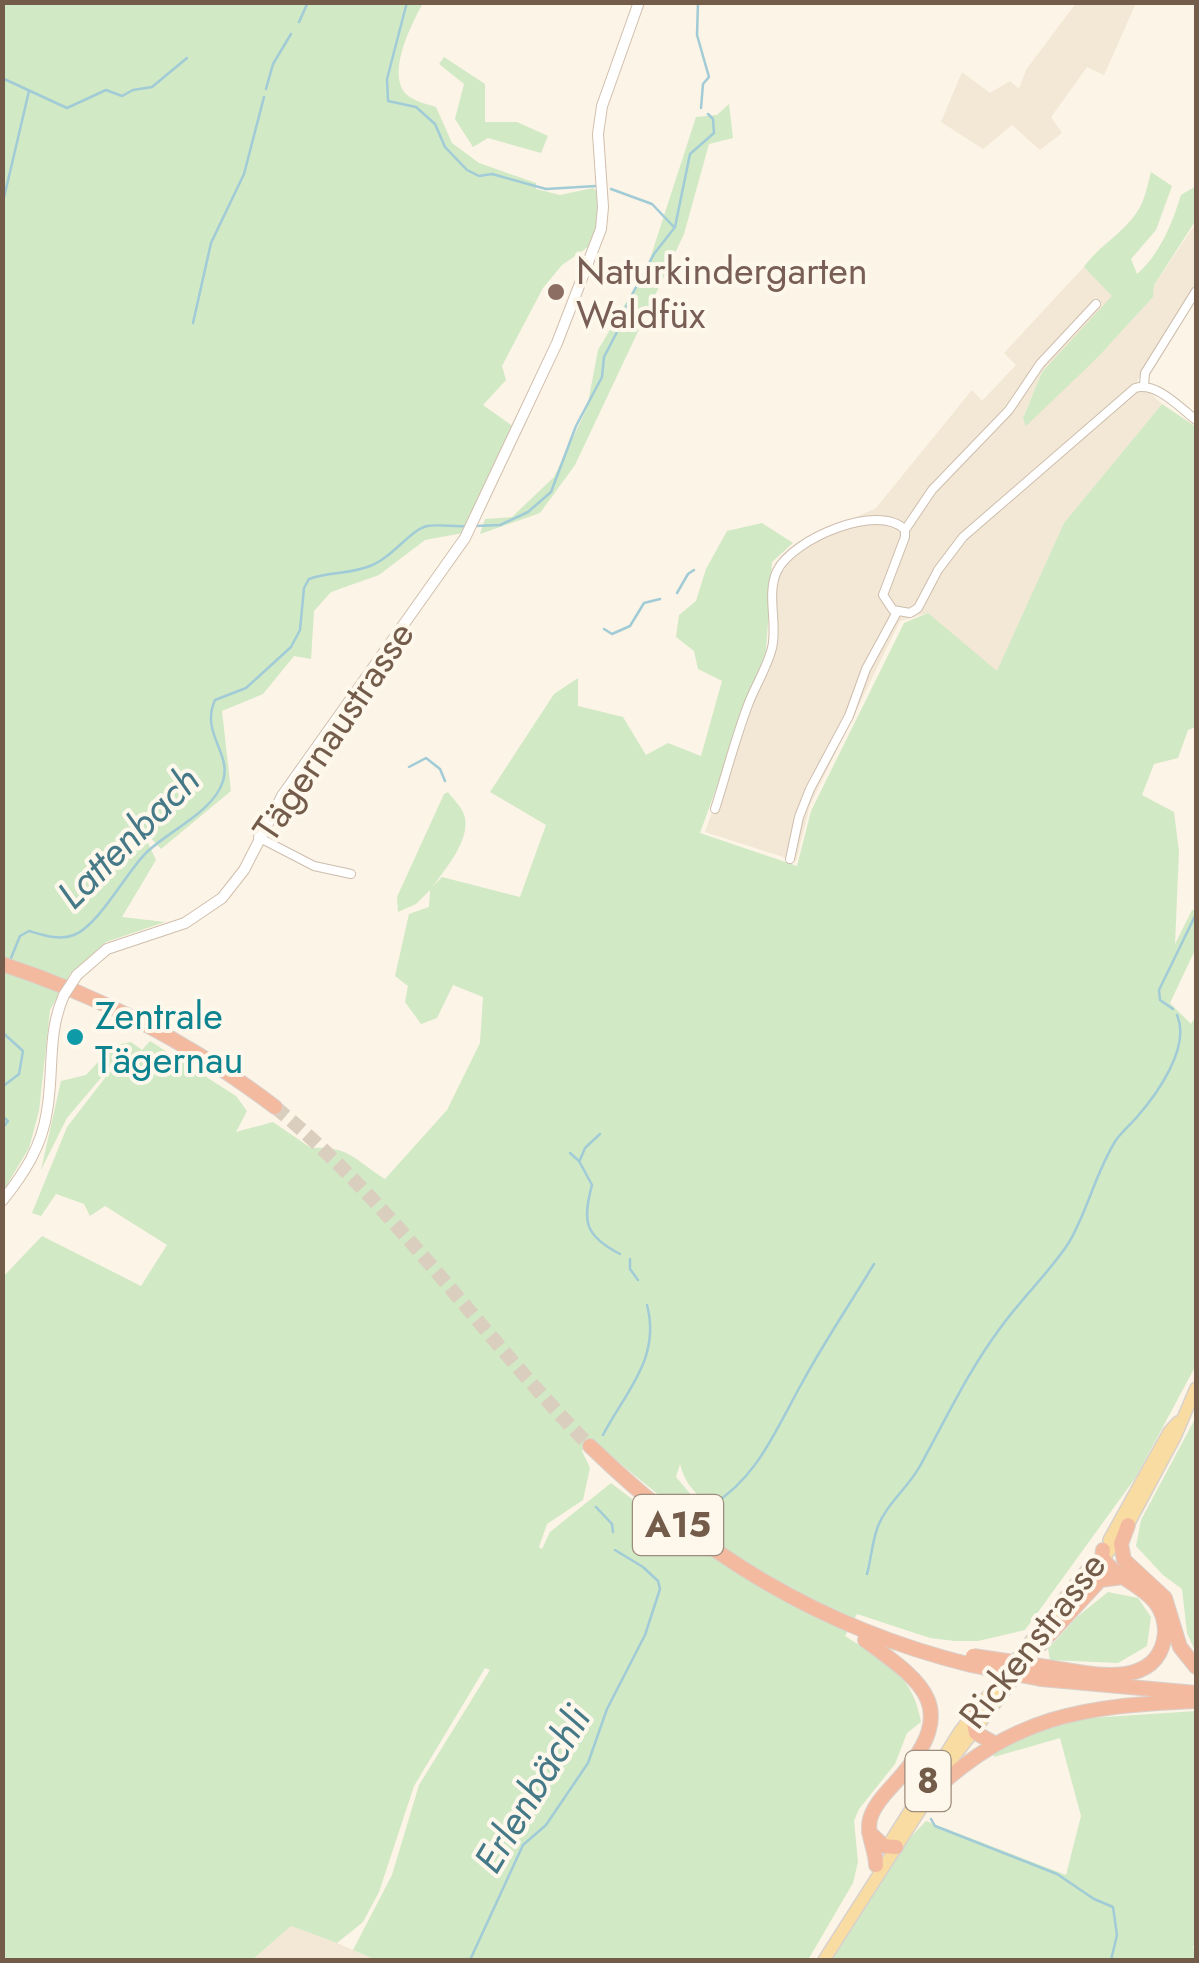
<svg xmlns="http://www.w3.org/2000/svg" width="1199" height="1963" font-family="Jost,sans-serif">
<rect width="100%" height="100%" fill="#fcf4e6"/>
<g fill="#f3e7d5">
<polygon points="1076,3 1136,3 1104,75 1087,67 1051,117 1062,133 1040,150 1012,125 983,149 941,122 962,72 990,93 1010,81 1019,89 1026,70"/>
<polygon points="1196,223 1196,290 1137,381 1162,404 1064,523 997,672 928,613 900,621 810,805 796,861 705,832 769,653 777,565 796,545 876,508 972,390 982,401 1016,365 1004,353 1084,267 1113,296 1042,372 1023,417 1098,357 1153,297 1154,285"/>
<polygon points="291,1926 337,1943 376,1960 252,1960"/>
</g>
<g fill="#d1e9c5" fill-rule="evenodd">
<path d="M2,3H423C412,23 386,73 406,94C413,101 427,104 436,107L452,143L479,163L536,183V189L560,195L593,188L599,193L598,221L588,247L562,265L543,288L502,366L506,380L483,405L514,427L463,533L425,540L379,575L331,592L314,611L311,659L294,656L263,694L222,711L231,791L161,849L150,837L153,821L143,832L156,860L122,917L165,922L106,942L70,974L50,1010L39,1111L29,1148L2,1193Z"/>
<polygon points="444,57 485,84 485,122 517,122 548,136 541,153 488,138 473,147 455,119 464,84 439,64"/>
<polygon points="729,104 733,138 709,144 684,234 575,465 540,513 480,534 485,519 512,517 554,477 587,408 598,350 648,265 696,117 717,115"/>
<path d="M1151,172L1172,186L1156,230L1131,259L1137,274C1160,254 1172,224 1181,195L1196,186V220L1154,285L1153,297L1098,357L1026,426L1023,418L1042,372L1112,296L1084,267C1100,244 1128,231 1141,205C1146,195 1148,183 1151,172Z"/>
<path d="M1162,404L1196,427V727L1188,730L1178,758L1154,764L1142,795L1174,812L1179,851L1175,944L1192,910L1196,909V948L1170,1003L1191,1024L1196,1016V1365L1136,1477L1025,1630L978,1641H955L930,1638L857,1614L845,1636C885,1662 912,1672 921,1722L907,1733L895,1764L859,1809L854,1821L858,1862L853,1883L808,1960H376L353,1950L392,1875L419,1785L490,1670L485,1668L414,1786L379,1892L363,1922L337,1943L291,1926L252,1960H3L2,1278L42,1236L141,1286L167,1245L105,1206L90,1216L84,1204L56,1194L41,1216L32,1213L67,1127L118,1061L116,1060L67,1118L41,1170L61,1081L86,1075L113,1046L131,1042L142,1050L150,1041L236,1096L247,1111L236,1132L273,1122L311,1148C349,1145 356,1161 385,1179L447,1110L480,1043L483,997L453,985L437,1018L421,1024L405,1002L408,986L395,976L409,914L429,907L430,890L416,904L398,912L397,897L444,794L448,792C452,798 460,805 463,812C474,836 446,868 433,886L442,877L520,897L546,825L490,792L554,694L578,678V706L623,717L646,755L668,743L701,756L722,681L698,669L694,651L676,637L679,615L696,601L706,569L727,531L762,523L793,543L772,562L766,651L700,833L797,866L811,811L904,623L928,613L997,671L1064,523ZM590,1439L697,1526L705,1511L676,1477L680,1464C684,1480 691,1489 705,1502L721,1497L691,1544L611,1483L550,1532L542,1549L539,1547L547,1524L583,1500L590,1468L582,1451Z"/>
<polygon points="1196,1417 1196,1653 1187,1633 1182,1589 1163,1575 1136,1546 1141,1520"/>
<polygon points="1108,1592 1138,1598 1151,1617 1147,1646 1118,1663 1050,1660 1048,1649 1077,1617"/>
<polygon points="1196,1711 1196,1939 1193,1948 1196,1951 1196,1960 827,1960 903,1845 926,1821 1066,1875 1081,1816 1060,1738 994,1757 992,1751 1057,1724 1090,1718"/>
</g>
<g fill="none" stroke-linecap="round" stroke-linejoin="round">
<g stroke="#a1cbd6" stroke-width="2.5">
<polyline points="407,2 387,79 388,101 416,107 435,124 445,147 467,170 479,176 492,174 546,189 596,186"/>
<polyline points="698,2 697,35 709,77 703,84 701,108"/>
<polyline points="299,22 308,2"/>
<polyline points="2,78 67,108 106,90 122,96 133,90 152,87 187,58"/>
<polyline points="266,89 273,64 291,34"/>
<polyline points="611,189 652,204 673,226"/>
<polyline points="2,206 29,91"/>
<polyline points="193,323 211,243 244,174 264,97"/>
<polyline points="474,526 500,525 528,512 551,492 576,426 602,377 604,357 618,330 628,302 654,254 675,227 690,154 714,133 713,119 708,114"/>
<polyline points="677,593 688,574 694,570"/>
<polyline points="604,629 612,634 630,626 644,603 660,599"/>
<polyline points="409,767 426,758 440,769 445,781"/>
<path d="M9,963L20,936L29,931C43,935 59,941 74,935C99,925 126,873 145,854C166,832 214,812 223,781C232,753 200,733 215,700L246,688L291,647L300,630L304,588L309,579C329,572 350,574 370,566C392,558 410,530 427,526C439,524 454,527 466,526"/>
<polyline points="1173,1009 1160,1000 1159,990 1196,914"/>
<polyline points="2,1032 23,1051 19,1074 2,1087"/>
<polyline points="2,1116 8,1121 2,1129"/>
<path d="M570,1153L579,1161L592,1185C582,1222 585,1236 620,1254"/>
<polyline points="580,1160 585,1148 600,1134"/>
<polyline points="630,1259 630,1269 638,1280"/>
<path d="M603,1435C626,1391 661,1358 647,1305"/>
<path d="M712,1505C758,1477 776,1429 802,1383C824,1342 850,1304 874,1264"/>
<polyline points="596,1507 612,1524 613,1532"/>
<path d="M867,1574C871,1560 872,1543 877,1529C885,1505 908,1488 920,1466C946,1419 968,1371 1001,1327C1022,1298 1047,1275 1068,1244C1088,1211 1095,1173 1116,1140C1122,1132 1130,1125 1137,1117C1157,1094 1191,1047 1177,1015"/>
<polyline points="931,1819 935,1826 1057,1874 1094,1899 1113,1907 1117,1935 1111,1960"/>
<polyline points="470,1960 523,1845 546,1825 588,1763 607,1709 645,1635 660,1589 658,1581 643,1567 615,1550"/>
</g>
<path stroke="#dacebf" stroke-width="14" stroke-dasharray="14 7" stroke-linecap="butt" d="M275,1107C396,1206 481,1336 590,1446"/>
<g stroke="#cdbdad" stroke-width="10">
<g id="street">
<polyline points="1144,385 1145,373 1196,291"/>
<polyline points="905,530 932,490 1009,410 1040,364 1096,304"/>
<path d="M715,809C726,775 735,739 748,705C755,686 767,668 772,648C778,624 766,594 777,571C792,539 879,502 905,530V537L883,595L893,610L910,613L918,608L938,570L963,537L1135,388C1157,382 1179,407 1196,420"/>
<polyline points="258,837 314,866 351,874"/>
<polyline points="790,859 799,817 810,789 849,716 866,669 897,612"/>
</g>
</g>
<g stroke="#d2bfad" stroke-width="12">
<g id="secondary">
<polyline points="77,975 107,949 185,923 222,898 244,870 282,796 465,538 557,343 601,229 603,207 598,134 602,106 639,2"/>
<path d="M2,1201C24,1174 42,1146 47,1111C54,1071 47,1033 64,995"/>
</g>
</g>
<g stroke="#d8d1cd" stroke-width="14">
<g id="primary">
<polyline points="1109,1540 1169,1432 1178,1422"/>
<polyline points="1074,1600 1128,1525 1175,1437 1196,1388"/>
<polyline points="887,1847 960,1731 1089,1567"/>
<polyline points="824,1960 954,1757 1042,1642"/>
</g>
</g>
<g stroke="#d8d1cd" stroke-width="16">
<g id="highway">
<path d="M2,964C103,997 191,1043 275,1107"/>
<path d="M590,1446C701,1554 820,1628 971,1665"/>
<polyline points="1128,1525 1121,1544 1124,1560 1165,1598 1180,1647 1196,1667"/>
<path d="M865,1640C922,1682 960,1706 902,1775C891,1788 875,1802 870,1819C866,1835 876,1849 876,1865"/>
<polyline points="1039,1646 1100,1580 1123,1577"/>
<path d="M1047,1667C1083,1672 1153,1692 1164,1640C1167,1627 1163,1612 1155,1602C1141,1584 1114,1577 1102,1557L1103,1550"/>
<polyline points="1041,1679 1196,1693"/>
<polyline points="973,1717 976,1733 994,1743"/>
<path d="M927,1797C1013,1715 1082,1706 1196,1701"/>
<polyline points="869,1832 884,1846 896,1847"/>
</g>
</g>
<use href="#street" stroke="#fff" stroke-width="8"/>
<use href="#secondary" stroke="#fff" stroke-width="10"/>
<use href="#primary" stroke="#f8dca1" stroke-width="11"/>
<use href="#highway" stroke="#f4ba9f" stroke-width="14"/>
<g stroke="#d2bfad" stroke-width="12" stroke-linecap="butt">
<polyline id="secondary-bridge" points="64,995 77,975"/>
</g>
<g stroke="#d8d1cd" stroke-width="16" stroke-linecap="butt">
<g id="highway-bridge">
<polyline points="973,1656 1047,1667"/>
<polyline points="971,1665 1041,1679"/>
</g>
</g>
<use href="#secondary-bridge" stroke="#fff" stroke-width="10"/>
<use href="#highway-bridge" stroke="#f4ba9f" stroke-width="14"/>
</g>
<circle fill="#8d6e63" stroke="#fef8ec" stroke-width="4" cx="556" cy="292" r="10"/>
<circle fill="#0f9aa8" stroke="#fef8ec" stroke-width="4" cx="75" cy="1037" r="10"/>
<g text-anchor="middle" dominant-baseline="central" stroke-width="8" stroke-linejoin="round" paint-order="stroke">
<g fill="#fef8ec" stroke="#9d8b7b" stroke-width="2.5">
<rect x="633" y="1495" width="90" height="60" rx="8"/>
<rect x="905.5" y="1751" width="45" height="60" rx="8"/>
</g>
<g font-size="35" font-weight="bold" fill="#745c4b">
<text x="678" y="1525">A15</text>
<text x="928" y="1781">8</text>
</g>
<g font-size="38" fill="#785e54" stroke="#fef8ec" text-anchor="start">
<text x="576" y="270">Naturkindergarten<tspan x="576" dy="44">Waldfüx</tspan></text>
</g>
<g font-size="38" fill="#745c4b" stroke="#fef8ec">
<text transform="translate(333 731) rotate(-56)">Tägernaustrasse</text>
<text transform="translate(1032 1640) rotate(-52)">Rickenstrasse</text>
</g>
<g font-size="38" fill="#0d838f" stroke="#fef8ec" text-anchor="start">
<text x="95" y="1015">Zentrale<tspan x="95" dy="44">Tägernau</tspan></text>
</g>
<g font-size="40" font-style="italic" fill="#467987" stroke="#fef8ec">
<text transform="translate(128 837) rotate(-45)">Lattenbach</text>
<text transform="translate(532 1789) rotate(-59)">Erlenbächli</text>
</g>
</g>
<rect width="1199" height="1963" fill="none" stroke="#745c4b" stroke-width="10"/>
</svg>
